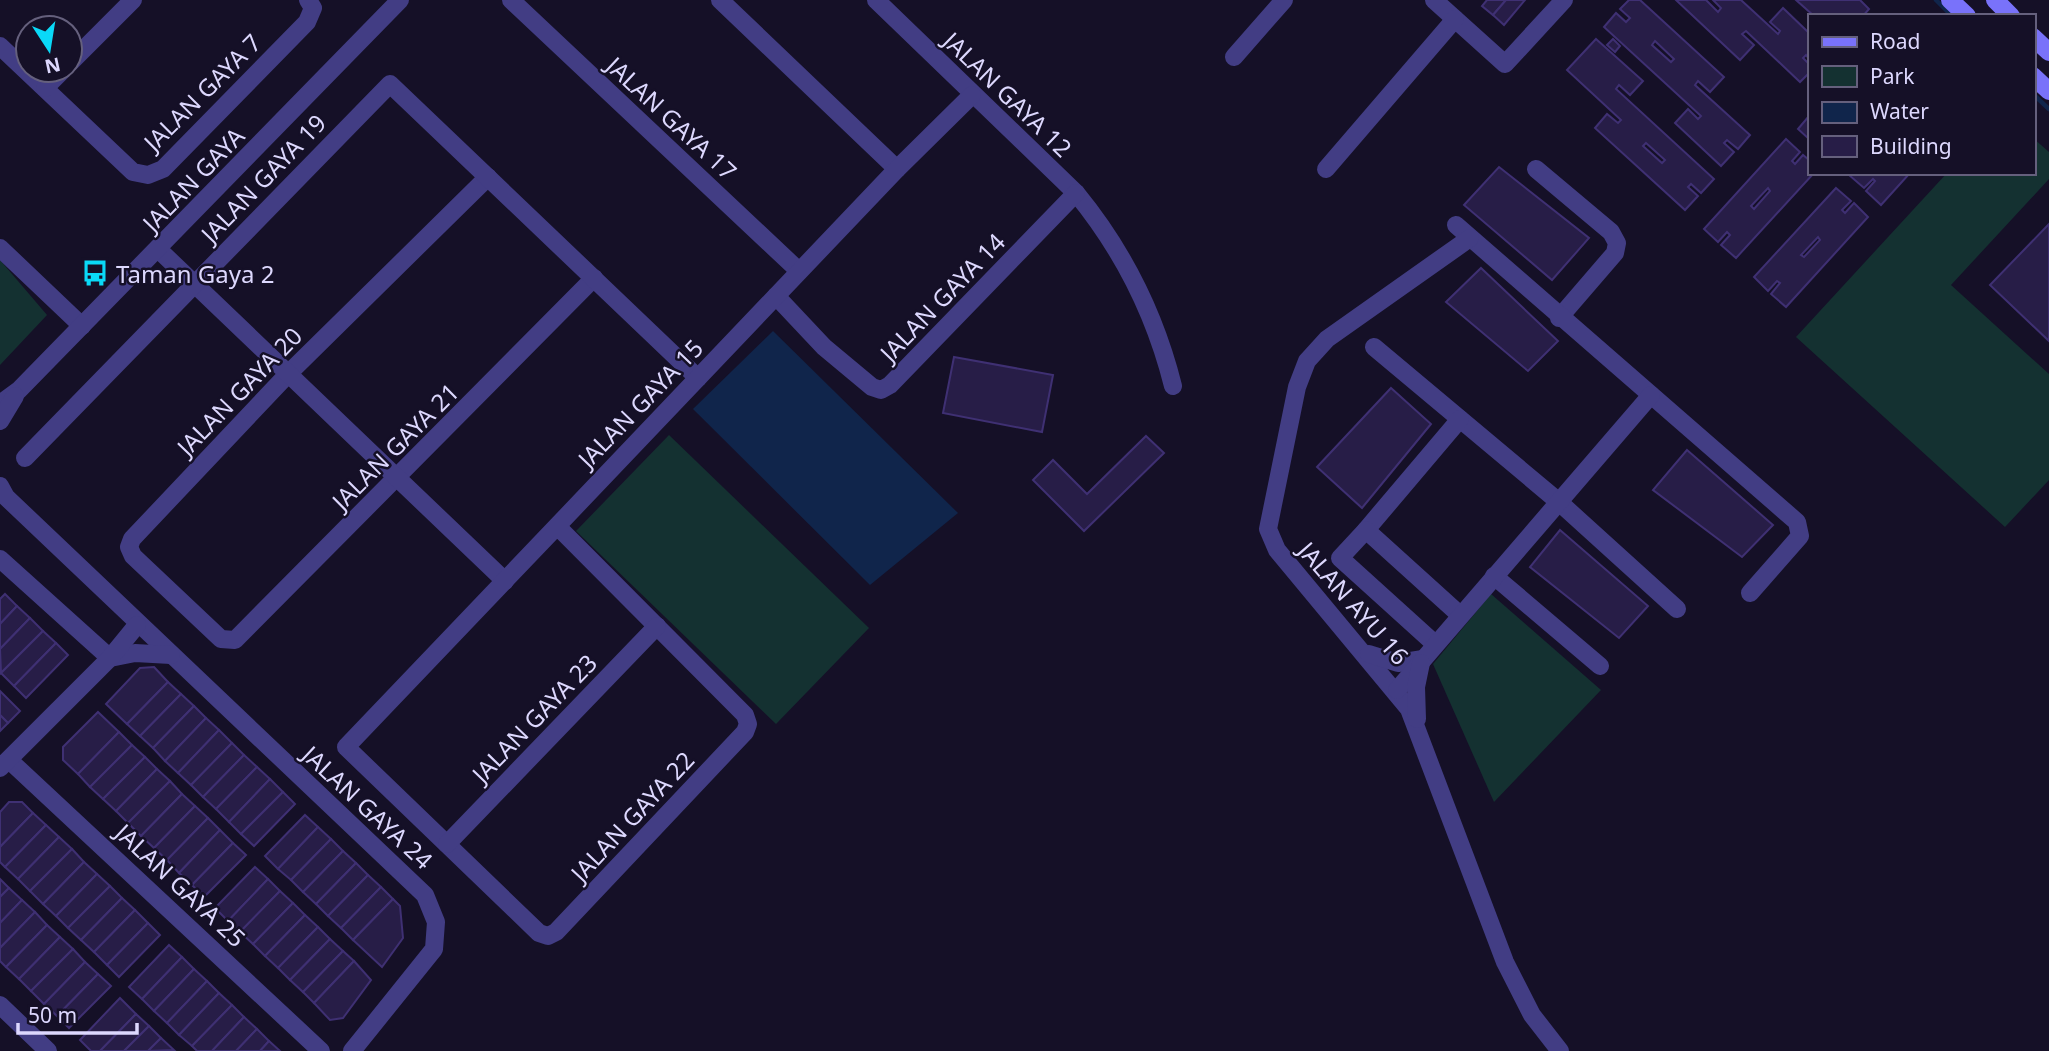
<svg xmlns="http://www.w3.org/2000/svg" width="2049" height="1051" font-family="'Noto Sans',sans-serif">
<rect width="100%" height="100%" fill="#151027"/>
<g fill="#143131">
<polygon points="2033,138 2049,152 2049,179 1951,285 2049,374 2049,480 2005,527 1796,337 1947,173 2033,173"/>
<polygon points="0,260 47,315 0,365"/>
<polygon points="669,435 869,628 776,724 576,531"/>
<polygon points="1491,594 1601,690 1494,802 1433,664"/>
</g>
<polygon fill="#10254b" points="773,331 958,513 870,585 693,409"/>
<g fill="none" stroke-linecap="round" stroke-linejoin="round">
<g stroke="#10254b" stroke-width="4.5">
<polyline points="1936,0 1952,16"/>
<polyline points="2033,94 2049,109"/>
</g>
</g>
<g fill="#271d47" stroke="#3f3073" stroke-width="2" fill-rule="evenodd">
<polygon points="1487,0 1506,0 1493,15 1482,6"/>
<polygon points="1506,0 1525,0 1504,25 1493,15"/>
<path d="M1629,0H1640L1724,77L1710,92L1698,81L1695,85L1750,135L1738,149L1727,140L1724,143L1734,152L1721,166L1675,123L1688,109L1698,119L1701,116L1604,27L1616,13L1626,22L1630,18L1620,9ZM1655,41L1674,59L1671,62L1652,45Z"/>
<polygon points="1676,0 1706,0 1718,12 1721,8 1713,0 1741,0 1778,34 1780,31 1770,22 1783,8 1809,33 1809,59 1806,55 1803,58 1809,64 1809,73 1800,82 1746,31 1742,34 1754,45 1740,60"/>
<polygon points="1796,0 1860,0 1869,9 1863,16 1814,16"/>
<path d="M1596,39L1643,81L1630,95L1619,85L1616,89L1714,179L1701,193L1691,184L1688,187L1698,196L1685,210L1595,128L1607,114L1618,123L1621,120L1567,70ZM1646,143L1665,160L1662,163L1643,146Z"/>
<polygon points="1613,39 1620,46 1615,52 1607,45"/>
<polygon points="1809,116 1809,139 1798,129"/>
<path d="M1786,139L1800,152L1792,161L1795,164L1803,155L1809,160V173H1814L1736,258L1721,245L1730,235L1727,232L1718,242L1704,229ZM1768,188L1770,191L1754,209L1751,206Z"/>
<polygon points="1499,167 1589,238 1552,280 1464,205"/>
<polygon points="1851,173 1910,173 1881,205 1866,191 1875,181 1873,179 1864,188 1849,175"/>
<path d="M1836,188L1851,201L1842,210L1845,213L1854,203L1868,217L1786,307L1771,294L1780,283L1777,281L1768,291L1754,277ZM1818,237L1820,240L1804,257L1801,255Z"/>
<polygon points="2049,224 2049,341 1990,285"/>
<polygon points="1481,268 1558,341 1528,371 1446,302"/>
<polygon points="954,357 1053,375 1042,432 943,413"/>
<polygon points="1391,388 1431,424 1362,508 1317,467"/>
<polygon points="1146,436 1164,453 1084,531 1033,480 1053,460 1087,494"/>
<polygon points="1687,450 1773,525 1742,557 1653,490"/>
<polygon points="1560,530 1648,606 1619,638 1530,567"/>
<polygon points="5,594 17,606 0,624 0,599"/>
<polygon points="17,606 30,618 0,649 0,624"/>
<polygon points="30,618 43,631 1,673 0,649"/>
<polygon points="43,631 56,643 14,686 1,673"/>
<polygon points="56,643 68,655 26,698 14,686"/>
<polygon points="154,667 168,682 127,724 106,704 140,668"/>
<polygon points="168,682 181,694 140,736 127,724"/>
<polygon points="0,691 20,711 8,723 0,715"/>
<polygon points="181,694 194,706 153,748 140,736"/>
<polygon points="194,706 206,718 165,761 153,748"/>
<polygon points="98,712 119,732 78,774 63,760 63,747"/>
<polygon points="0,715 8,723 0,731"/>
<polygon points="206,718 219,730 178,773 165,761"/>
<polygon points="219,730 232,743 191,785 178,773"/>
<polygon points="119,732 132,745 90,787 78,774"/>
<polygon points="232,743 244,755 203,797 191,785"/>
<polygon points="132,745 145,757 103,799 90,787"/>
<polygon points="244,755 257,767 216,809 203,797"/>
<polygon points="145,757 157,769 116,811 103,799"/>
<polygon points="257,767 270,779 229,822 216,809"/>
<polygon points="157,769 170,781 128,823 116,811"/>
<polygon points="270,779 283,792 241,834 229,822"/>
<polygon points="170,781 182,794 141,836 128,823"/>
<polygon points="283,792 295,804 254,846 241,834"/>
<polygon points="182,794 195,806 154,848 141,836"/>
<polygon points="9,802 22,802 33,813 0,847 0,812"/>
<polygon points="195,806 208,818 167,860 154,848"/>
<polygon points="33,813 46,825 5,867 0,862 0,847"/>
<polygon points="305,815 318,827 278,869 265,856"/>
<polygon points="208,818 220,830 179,873 167,860"/>
<polygon points="46,825 59,837 18,879 5,867"/>
<polygon points="318,827 331,839 291,880 278,869"/>
<polygon points="220,830 233,843 192,885 179,873"/>
<polygon points="59,837 72,849 30,891 18,879"/>
<polygon points="331,839 343,851 303,892 291,880"/>
<polygon points="233,843 246,855 204,897 192,885"/>
<polygon points="72,849 84,862 43,904 30,891"/>
<polygon points="343,851 356,863 316,904 303,892"/>
<polygon points="84,862 97,874 56,916 43,904"/>
<polygon points="356,863 368,875 328,916 316,904"/>
<polygon points="255,867 268,879 228,921 215,908"/>
<polygon points="97,874 110,886 68,928 56,916"/>
<polygon points="368,875 381,887 341,928 328,916"/>
<polygon points="0,879 9,888 0,897"/>
<polygon points="268,879 280,891 240,932 228,921"/>
<polygon points="110,886 122,898 81,940 68,928"/>
<polygon points="381,887 393,899 353,940 341,928"/>
<polygon points="9,888 22,900 0,923 0,897"/>
<polygon points="280,891 293,903 253,944 240,932"/>
<polygon points="122,898 135,910 94,952 81,940"/>
<polygon points="393,899 400,906 403,938 382,967 353,940"/>
<polygon points="22,900 35,912 0,948 0,923"/>
<polygon points="293,903 305,915 265,956 253,944"/>
<polygon points="135,910 148,923 107,965 94,952"/>
<polygon points="35,912 47,925 6,967 0,961 0,948"/>
<polygon points="305,915 318,927 278,968 265,956"/>
<polygon points="148,923 160,935 119,977 107,965"/>
<polygon points="47,925 60,937 19,979 6,967"/>
<polygon points="318,927 330,939 290,980 278,968"/>
<polygon points="60,937 73,949 31,991 19,979"/>
<polygon points="330,939 343,951 303,992 290,980"/>
<polygon points="169,945 182,957 142,999 129,987"/>
<polygon points="73,949 85,962 44,1004 31,991"/>
<polygon points="343,951 354,961 314,1003 303,992"/>
<polygon points="182,957 194,969 154,1011 142,999"/>
<polygon points="354,961 371,980 343,1018 330,1020 314,1003"/>
<polygon points="85,962 98,974 57,1016 44,1004"/>
<polygon points="194,969 207,981 167,1023 154,1011"/>
<polygon points="98,974 111,986 69,1028 57,1016"/>
<polygon points="207,981 219,993 179,1035 167,1023"/>
<polygon points="219,993 232,1005 192,1046 179,1035"/>
<polygon points="120,998 136,1014 100,1051 91,1051 80,1040"/>
<polygon points="232,1005 244,1017 212,1051 197,1051 192,1046"/>
<polygon points="136,1014 149,1026 124,1051 100,1051"/>
<polygon points="244,1017 257,1029 236,1051 212,1051"/>
<polygon points="149,1026 161,1038 148,1051 124,1051"/>
<polygon points="257,1029 269,1041 260,1051 236,1051"/>
<polygon points="161,1038 174,1050 148,1051"/>
<polygon points="269,1041 280,1051 260,1051"/>
</g>
<g fill="none" stroke-linecap="round" stroke-linejoin="round">
<g stroke="#423d84" stroke-width="18">
<polyline points="511,0 799,271"/>
<polyline points="720,0 897,169"/>
<path d="M876,0L1076,193C1122,249 1155,314 1173,386"/>
<polyline points="1434,0 1505,64 1564,0"/>
<polyline points="0,46 133,172 148,175 163,169 307,22 313,8 308,0"/>
<polyline points="1234,57 1284,0"/>
<polyline points="70,63 133,0"/>
<polyline points="45,88 63,70"/>
<polyline points="1326,169 1455,19"/>
<polyline points="1536,169 1611,232 1617,243 1615,253 1559,318"/>
<polyline points="488,177 288,374 132,539 129,547 133,556 221,639 235,640 594,278"/>
<polyline points="1456,225 1797,522 1800,536 1750,593"/>
<polyline points="1470,238 1327,339 1307,361 1297,387 1268,529 1277,550 1409,709 1505,962 1532,1015 1560,1051"/>
<polyline points="0,248 82,326"/>
<polyline points="159,250 505,581"/>
<polyline points="776,296 824,347 872,387 881,390 890,385 1076,193"/>
<polyline points="1374,347 1559,502 1677,609"/>
<polyline points="25,458 390,84 698,378"/>
<polyline points="0,486 6,497 425,895 436,922 434,949 352,1051"/>
<polyline points="557,526 745,715 748,724 745,732 556,932 548,936 539,933 346,747 557,526 897,169 972,95"/>
<polyline points="1366,530 1460,419"/>
<polyline points="0,559 110,658"/>
<polyline points="1494,576 1600,666"/>
<polyline points="1435,644 1340,558 1366,530 1460,615"/>
<polyline points="1369,654 1398,663 1423,659"/>
<polyline points="110,658 135,653 171,655"/>
<polyline points="1397,690 1651,395"/>
<polyline points="1417,719 1416,687 1421,663"/>
<polyline points="9,760 321,1051"/>
<polyline points="0,768 110,658 137,625"/>
<polyline points="447,844 657,626"/>
<polyline points="0,1005 48,1051"/>
</g>
<g stroke="#423d84" stroke-width="18">
<polyline points="0,404 19,390 400,0"/>
<polyline points="0,421 15,396"/>
</g>
<g stroke="#7972fa" stroke-width="18">
<polyline points="1950,0 1967,16"/>
<polyline points="1995,0 2011,16"/>
<polyline points="2033,37 2049,52"/>
<polyline points="2033,76 2049,91"/>
</g>
</g>
<defs>
<g id="bus-bare" transform="scale(2.1)"><path d="M-5-6H5V4H4V6H2V4H-2V6H-4V4H-5ZM-3.5-4V0h7V-4ZM-3.5 1.2v1.5H-2V1.2ZM2 1.2v1.5H3.5V1.2Z" fill="#0ad9f7" stroke="#151027" stroke-width="2.5" paint-order="stroke"/></g>
</defs>
<g fill-rule="evenodd">
<use href="#bus-bare" x="95" y="273"/>
</g>
<g text-anchor="middle" dominant-baseline="central" stroke-width="5" stroke-linejoin="round" paint-order="stroke">
<g font-size="24" fill="#ddd8fe" stroke="#151027">
<text transform="translate(202 92) rotate(-45)">JALAN GAYA 7</text>
<text transform="translate(1008 94) rotate(44)">JALAN GAYA 12</text>
<text transform="translate(672 118) rotate(43)">JALAN GAYA 17</text>
<text transform="translate(263 178) rotate(-46)">JALAN GAYA 19</text>
<text transform="translate(193 179) rotate(-46)">JALAN GAYA</text>
<text transform="translate(942 297) rotate(-46)">JALAN GAYA 14</text>
<text transform="translate(239 391) rotate(-46)">JALAN GAYA 20</text>
<text transform="translate(640 403) rotate(-46)">JALAN GAYA 15</text>
<text transform="translate(395 446) rotate(-45)">JALAN GAYA 21</text>
<text transform="translate(1354 603) rotate(49)">JALAN AYU 16</text>
<text transform="translate(534 718) rotate(-46)">JALAN GAYA 23</text>
<text transform="translate(368 807) rotate(43)">JALAN GAYA 24</text>
<text transform="translate(632 816) rotate(-47)">JALAN GAYA 22</text>
<text transform="translate(181 885) rotate(43)">JALAN GAYA 25</text>
</g>
<g font-size="24" fill="#ddd8fe" stroke="#151027" text-anchor="start">
<text x="116" y="273">Taman Gaya 2</text>
</g>
</g>
<rect x="1808" y="14" width="228" height="161" fill="#151027" stroke="#65607d" stroke-width="2"/>
<rect x="1822" y="37" width="35" height="10" fill="#7972fa" stroke="#65607d" stroke-width="2"/>
<text x="1870" y="49" font-size="21" fill="#ddd8fe">Road</text>
<rect x="1822" y="66" width="35" height="21" fill="#143131" stroke="#65607d" stroke-width="2"/>
<text x="1870" y="84" font-size="21" fill="#ddd8fe">Park</text>
<rect x="1822" y="102" width="35" height="21" fill="#10254b" stroke="#65607d" stroke-width="2"/>
<text x="1870" y="119" font-size="21" fill="#ddd8fe">Water</text>
<rect x="1822" y="136" width="35" height="21" fill="#271d47" stroke="#65607d" stroke-width="2"/>
<text x="1870" y="154" font-size="21" fill="#ddd8fe">Building</text>
<g transform="translate(49 49) rotate(168)"><circle r="33" fill="#151027" stroke="#65607d" stroke-width="2"/>
<path d="M0-5L12 26L0 18L-12 26Z" fill="#0ad9f7"/>
<text y="-10" font-size="19" font-weight="bold" text-anchor="middle" fill="#ddd8fe">N</text>
</g>
<path d="M18 1023v10h119v-10" fill="none" stroke="#ddd8fe" stroke-width="3.5"/>
<text x="28" y="1023" font-size="21" fill="#ddd8fe" stroke="#151027" stroke-width="5" paint-order="stroke">50 m</text>
</svg>
